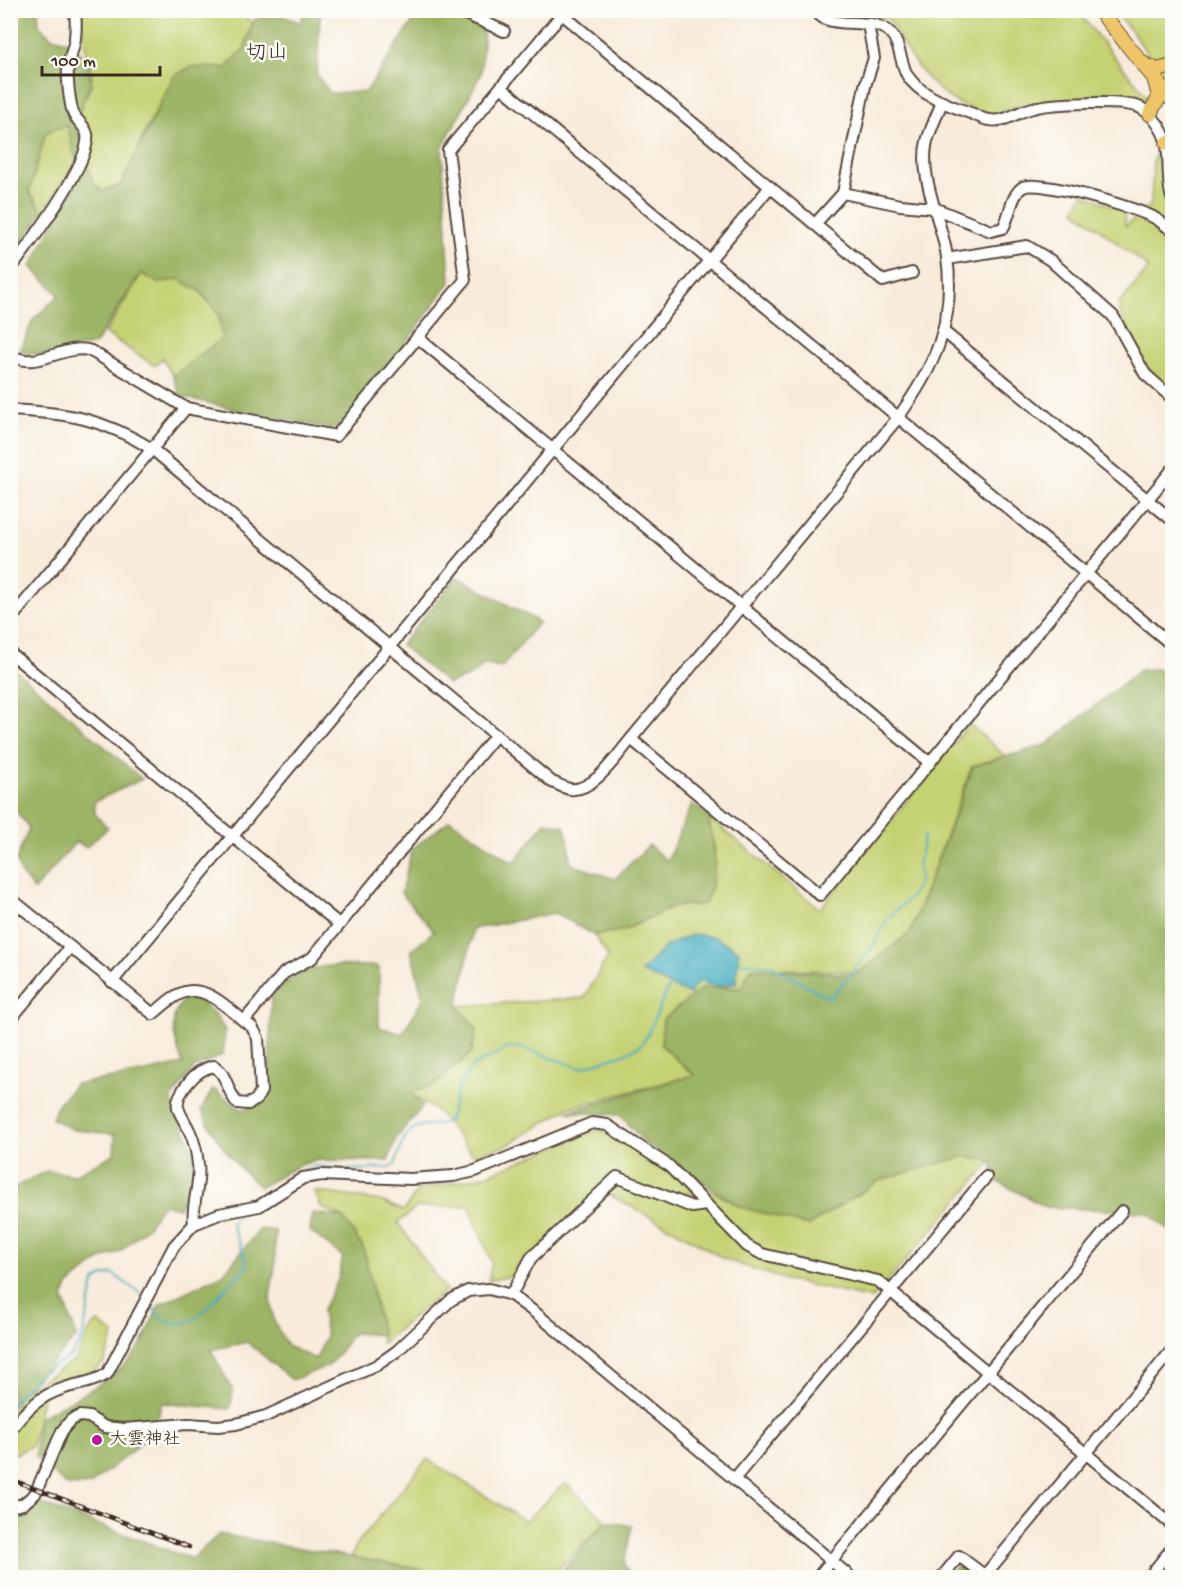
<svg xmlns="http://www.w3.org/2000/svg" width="1183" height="1588" font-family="'Gochi Hand','Klee One',sans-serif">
<rect width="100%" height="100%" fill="#fdfcf7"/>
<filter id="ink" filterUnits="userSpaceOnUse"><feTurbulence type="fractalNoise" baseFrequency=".0167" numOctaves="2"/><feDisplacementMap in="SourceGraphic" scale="12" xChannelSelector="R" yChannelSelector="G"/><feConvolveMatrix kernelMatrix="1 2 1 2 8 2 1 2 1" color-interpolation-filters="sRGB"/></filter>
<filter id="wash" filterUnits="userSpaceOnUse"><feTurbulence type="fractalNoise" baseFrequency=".008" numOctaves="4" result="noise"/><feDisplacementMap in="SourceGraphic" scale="24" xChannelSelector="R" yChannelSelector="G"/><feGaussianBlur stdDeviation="1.35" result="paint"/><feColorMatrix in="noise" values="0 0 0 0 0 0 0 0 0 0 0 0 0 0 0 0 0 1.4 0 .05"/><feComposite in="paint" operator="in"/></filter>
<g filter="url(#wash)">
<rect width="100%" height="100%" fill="#f8ebda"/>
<g fill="#c5d273" stroke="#807e48" stroke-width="1.5">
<polygon points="242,10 252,25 244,49 226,68 191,67 174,76 142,138 133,164 120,186 102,191 90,179 76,114 91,87 92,71 87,59 79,11"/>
<path d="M832,11H1077L1148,98L1143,102L1130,96L1024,105L990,116C980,112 969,109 959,104C924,84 906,52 888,18H848Z"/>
<polygon points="1114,11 1172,11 1172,90 1134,34"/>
<polygon points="68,125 77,161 43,212 29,192 46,132"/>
<polygon points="1172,136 1172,391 1136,359 1118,305 1149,268 1075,210 1083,194 1123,210 1126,226 1151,204 1153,161 1161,144"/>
<polygon points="142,273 158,283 178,279 199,290 219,315 223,338 173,376 162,358 155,366 105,333"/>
<polygon points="969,724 1005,756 972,766 910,933 859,972 751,968 741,988 703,988 661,1045 694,1075 568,1108 506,1146 473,1155 439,1113 409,1093 436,1084 474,1027 458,1006 584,998 608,956 594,935 629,928 674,906 705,904 715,851 708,817 820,909"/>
<polygon points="599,1129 741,1207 808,1226 880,1180 965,1156 992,1161 872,1299 783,1279 724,1259 693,1240 606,1193 511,1276 488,1281 492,1263 469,1206 417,1207 398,1223 446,1290 382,1343 366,1257 343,1217 322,1208 314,1191 381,1201 404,1211 418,1190 484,1176"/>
<path d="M98,1322L114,1334C111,1341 107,1360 102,1365C94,1374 57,1384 44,1389L32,1446L11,1456V1409L22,1392L75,1360L91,1328Z"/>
<polygon points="427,1459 525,1521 565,1483 606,1521 550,1577 449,1574 351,1559 356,1545"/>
</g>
<g fill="#9cb465" stroke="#6c6f42" stroke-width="1.5">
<polygon points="11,11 38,11 39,25 51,37 67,41 87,59 91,81 75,124 93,182 102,191 120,186 174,76 191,67 226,68 244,49 254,20 275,13 301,23 304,11 320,11 317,75 330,93 366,92 415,18 407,11 485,11 481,74 442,148 450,282 360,406 334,429 241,411 180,396 173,376 222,338 219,315 199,290 178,279 158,283 141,273 95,344 43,355 20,352 33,320 59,295 31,266 80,175 67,125 46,132 29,192 43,212 19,247 11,241"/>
<polygon points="457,577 539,622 502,667 484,665 470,676 448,684 401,645"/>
<polygon points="11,666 142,779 94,802 95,814 108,828 86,847 76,842 34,890 21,874 16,860 29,828 11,804"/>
<polygon points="1172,668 1172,1232 1146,1212 1046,1207 995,1180 992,1161 965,1156 880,1180 808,1226 741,1207 646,1144 620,1115 567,1112 694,1075 661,1045 663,1019 703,988 741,988 751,968 855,975 910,933 973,766 1046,745 1140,670"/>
<path d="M692,804L708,817C715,851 720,871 705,904L674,906L622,931L594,935L555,913L473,929L458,1006L477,1030L471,1053L436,1084L410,1093L423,1106L396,1138L388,1161L314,1160L296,1167L260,1187C233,1163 217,1142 201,1110L213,1089L242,1110L266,1100L269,1083L271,997C306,959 330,966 377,966L379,968V1027L402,1034L423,999L411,950L434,931L401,893L412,849L450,820L514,863L545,822L564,826L568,838L571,864L615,879L649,845L667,861Z"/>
<path d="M194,994L217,1017L225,1031L223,1055L195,1067L171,1099C179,1120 195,1144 195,1167C195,1180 184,1196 179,1208L163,1204L149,1225L121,1251L98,1261L69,1285L63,1297L77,1337L11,1404V1189L47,1171L74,1175L114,1154L115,1134L74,1130L52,1119L58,1104L76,1084L127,1076L183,1064C174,1038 163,1009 194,994Z"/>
<path d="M312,1213L343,1217L363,1247L382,1335L353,1333L330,1365L292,1380L247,1342L211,1350L233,1391L230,1409L162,1403L154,1430L133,1450L90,1485L67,1486L35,1457L38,1418C72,1399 123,1378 142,1343C149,1331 153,1318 159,1305L223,1274L260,1229L275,1231V1266L270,1296L274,1321L287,1346L316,1359L326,1336L322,1311L338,1280L343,1257L310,1231Z"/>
<polygon points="39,1503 192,1559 219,1534 466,1577 557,1577 606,1521 632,1526 624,1565 632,1577 11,1577 11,1527"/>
<polygon points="959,1564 976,1577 943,1578"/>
</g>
<path fill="#40abbf" stroke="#3e6a6e" stroke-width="1.5" d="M694,934L715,937L739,951L736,983C722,987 713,988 700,981L693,988L690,995L641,972L666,946Z"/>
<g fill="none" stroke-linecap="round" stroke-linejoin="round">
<g stroke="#40abbf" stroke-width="2">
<polyline points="739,962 772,966 830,998 873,947 882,927 890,916 910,898 915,891 919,882 919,862 924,836"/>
<path d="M248,1203L312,1166L352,1170L389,1168L395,1164C402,1146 403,1127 426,1125C435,1125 441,1125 449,1120L460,1083L473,1066L508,1048L520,1047L580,1068L624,1054L639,1046L646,1038L670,984"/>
<path d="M149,1303C163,1324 175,1331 199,1316L247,1266L244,1255L231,1223L238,1214"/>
<polyline points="10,1406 34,1378 72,1355 82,1339 94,1282 103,1276 113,1274 144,1296"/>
</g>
</g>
</g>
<g filter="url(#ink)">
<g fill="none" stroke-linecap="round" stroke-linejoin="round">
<g stroke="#57473a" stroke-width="14">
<g id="minor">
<polyline points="456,10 504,31"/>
<path d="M814,10C817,13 821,17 825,19C844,27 869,18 887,30C900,39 900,62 907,75C921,97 950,105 973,114C978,116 984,120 990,120C1005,123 1018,111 1033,108C1051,103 1126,100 1141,108C1150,113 1158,123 1162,131C1173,151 1165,177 1172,198"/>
<polyline points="501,87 1172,645"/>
<path d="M843,193L900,205L934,208L991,231L1003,228C1010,217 1011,194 1023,187C1039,179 1136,208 1153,217C1160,221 1166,226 1172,230"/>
<polyline points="815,224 843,193 865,86 874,58 868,24"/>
<polyline points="947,259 1027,246 1050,260 1113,316 1145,374 1172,398"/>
<path d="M10,270C28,246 92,162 87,134C85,126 78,122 74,115C70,107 67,79 68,70C68,59 74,49 75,38C76,29 76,20 75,10"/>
<polyline points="943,331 1172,520"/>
<polyline points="417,337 930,763"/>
<path d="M10,354C35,373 64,342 91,351L186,408L10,620"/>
<polyline points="186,408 336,436 465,280 448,150 562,14 883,281 912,273"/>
<path d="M10,410C68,413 102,418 152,449L552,782C558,784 564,788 570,789C594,792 617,755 631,739L897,419C934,368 956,322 947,257C942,221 918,177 927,141C931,128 937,115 942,102"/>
<polyline points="10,653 339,924"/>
<polyline points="631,739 820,895 1172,470"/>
<path d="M10,898L153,1014C162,1007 173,995 185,992C207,986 228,1008 244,1021"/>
<polyline points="112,982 770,187"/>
<polyline points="10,1020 70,947"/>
<path d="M194,1224C191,1204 201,1185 198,1164C197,1154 194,1141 190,1132C180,1110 169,1107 188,1083C194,1075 203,1068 214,1066C227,1074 227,1091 237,1103L248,1104L256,1100L261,1091L258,1038L252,1027L244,1021L284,973L312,958L496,735"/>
<polyline points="511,1295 531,1258 617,1177 692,1207 706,1205"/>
<path d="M10,1431C24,1412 39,1396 62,1389C80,1382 89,1385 107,1374L174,1246L194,1224L219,1214L259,1206L303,1178L322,1175L410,1179L453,1176L475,1171L592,1123L607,1125L669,1166L747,1246L762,1254L878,1281L1172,1525"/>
<polyline points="735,1478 986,1177"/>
<polyline points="10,1507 23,1504 35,1494 62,1431 71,1420 80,1416 89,1417 105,1427 124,1429 188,1424 218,1426 236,1424 266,1416 377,1365 397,1351 451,1300 468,1291 489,1289 511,1295 537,1314 852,1578"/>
<polyline points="985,1575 1172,1350"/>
<polyline points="817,1578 1122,1211"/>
<polyline points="941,1578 959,1556 988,1578"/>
<polyline points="1148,1578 1172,1548"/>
</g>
</g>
<g stroke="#57473a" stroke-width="16">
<g id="major">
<polyline points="1099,10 1172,100"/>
<polyline points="1143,64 1158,70 1172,66"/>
<path d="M1150,114C1157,96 1162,106 1155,81"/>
<polyline points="1167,143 1172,143"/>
</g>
</g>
<use href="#minor" stroke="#fff" stroke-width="10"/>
<use href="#major" stroke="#eec569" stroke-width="14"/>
<g stroke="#3b2a1e" stroke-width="4.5">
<polyline id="rail" points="10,1479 189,1547"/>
</g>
<use href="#rail" stroke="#fdfcf7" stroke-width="2" stroke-dasharray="7" stroke-linecap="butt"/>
</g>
</g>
<circle fill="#b5179e" stroke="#fdfcf7" stroke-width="2" cx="97" cy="1440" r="6"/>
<g text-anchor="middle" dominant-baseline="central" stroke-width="5" stroke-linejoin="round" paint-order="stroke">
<g font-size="18" fill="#3b2a1e" stroke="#fdfcf7" text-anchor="start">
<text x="109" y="1440">大雲神社</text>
</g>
<g font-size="21" fill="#3b2a1e" stroke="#fdfcf7">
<text x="267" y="54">切山</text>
</g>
</g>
<rect width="1183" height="1588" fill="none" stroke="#fdfcf7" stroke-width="36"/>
<path d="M42 66v9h118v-9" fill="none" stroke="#3b2a1e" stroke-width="3"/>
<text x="51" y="66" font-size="18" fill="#3b2a1e" stroke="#fdfcf7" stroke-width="4.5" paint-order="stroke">100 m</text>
</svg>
